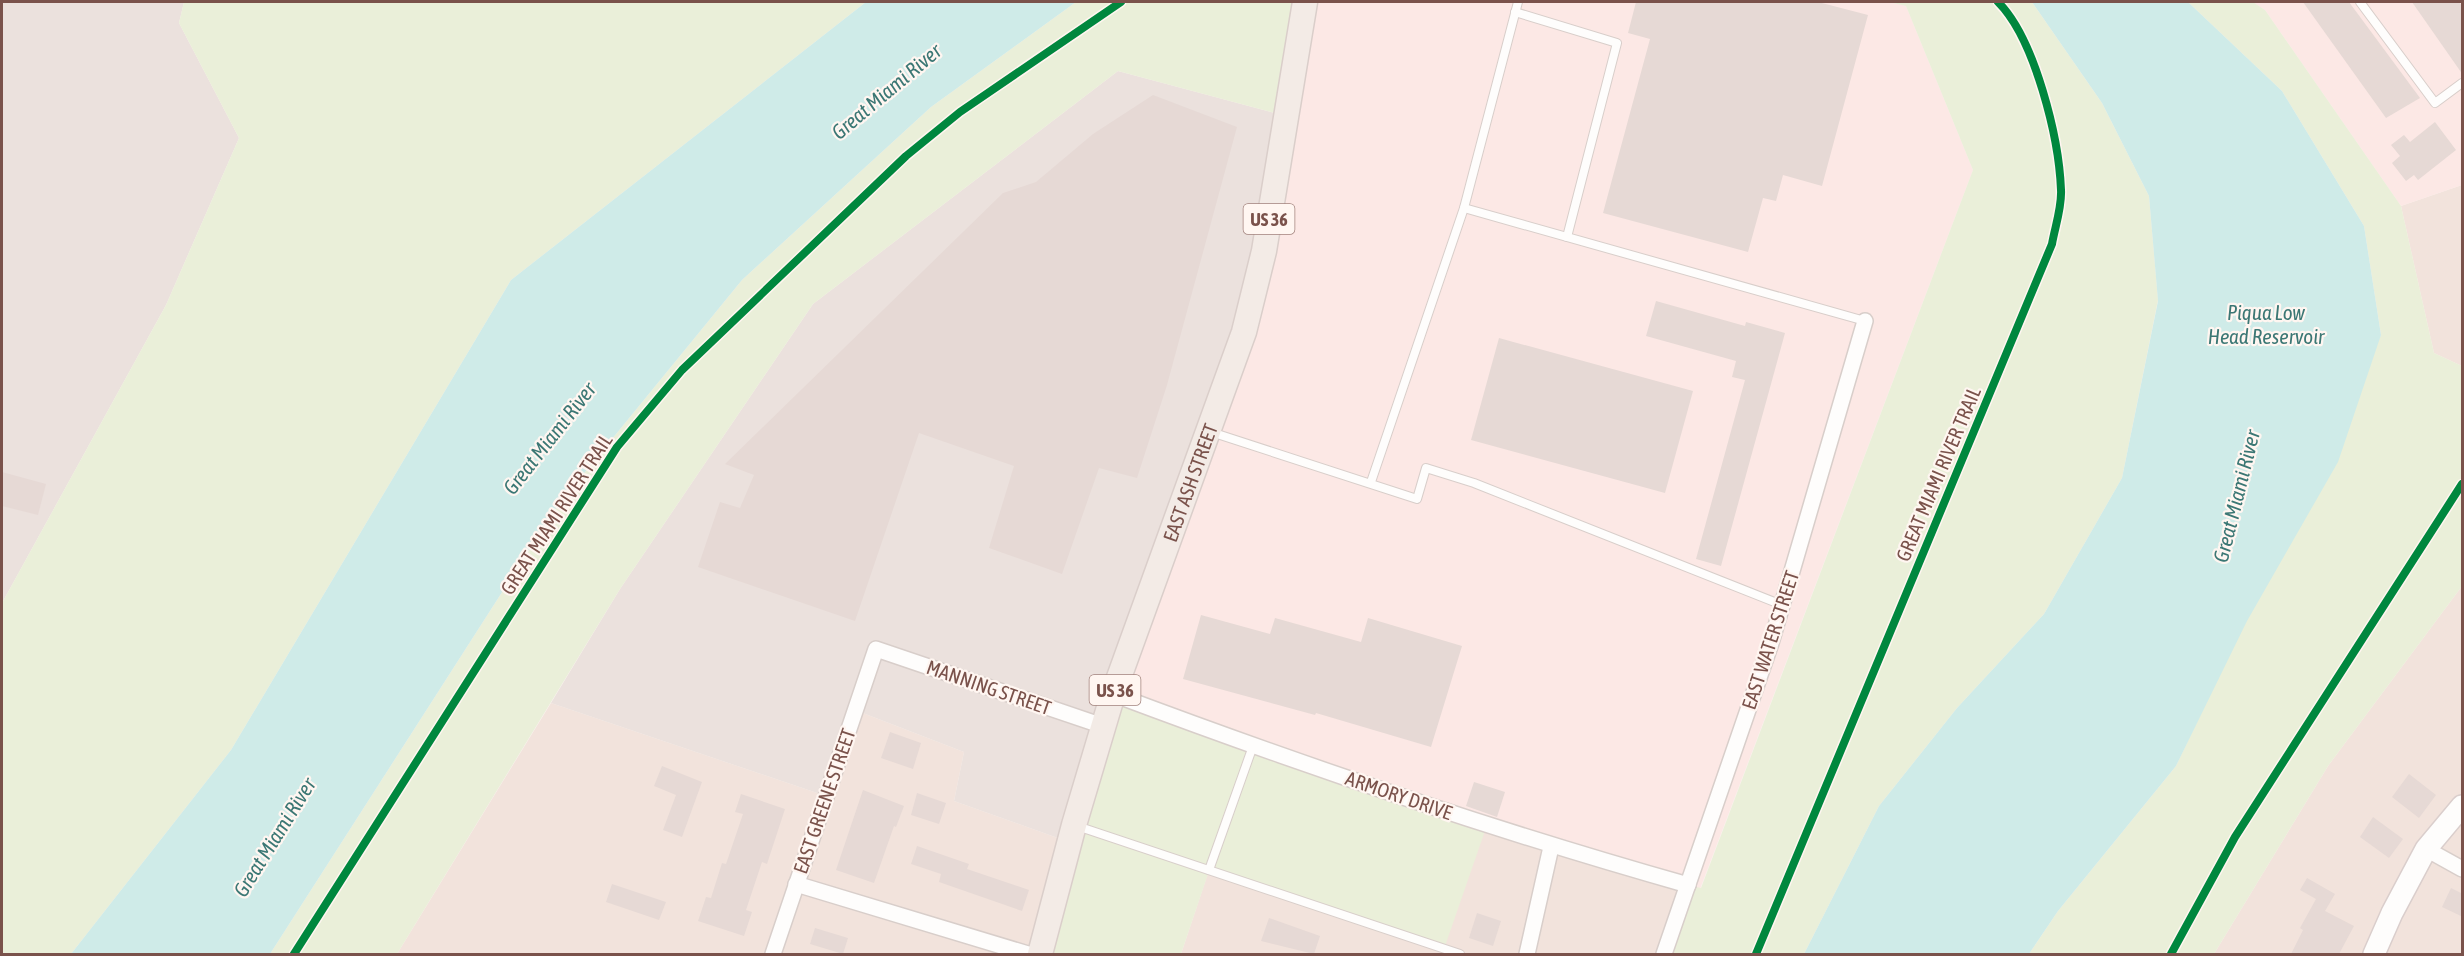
<svg xmlns="http://www.w3.org/2000/svg" width="2464" height="956" font-family="'Asap Condensed',sans-serif">
<rect width="100%" height="100%" fill="#f9f2ee"/>
<g fill="#f2e3dc">
<polygon points="2462,185 2462,366 2434,353 2401,206"/>
<polygon points="2462,586 2462,954 2214,954 2328,766"/>
<polygon points="551,703 826,796 855,710 964,752 954,801 1069,842 1040,954 397,954"/>
<polygon points="1487,825 1688,885 1664,954 1181,954 1209,870"/>
</g>
<g fill="#fce8e5">
<polygon points="1325,2 1889,2 1906,6 1973,170 1700,889 1551,847 1113,694 1304,6"/>
<polygon points="2253,2 2462,2 2462,185 2401,206 2265,10"/>
</g>
<g fill="#ebe1dd">
<polygon points="2,2 184,2 179,23 239,138 166,305 2,603"/>
<polygon points="1118,71 1286,116 1264,251 1069,842 954,801 964,752 855,710 826,796 551,703 620,589 813,304"/>
</g>
<g fill="#eaefd9">
<polygon points="184,2 866,2 511,280 231,750 71,954 2,954 2,603 166,305 239,138 179,23"/>
<polygon points="1076,2 1325,2 1304,6 1286,116 1118,71 813,304 620,589 397,954 270,954 558,505 742,280 931,107"/>
<polygon points="1889,2 2032,2 2102,103 2149,196 2158,300 2122,478 2044,614 1957,708 1879,806 1804,954 1664,954 1688,885 1701,888 1973,170 1906,6"/>
<polygon points="2188,2 2253,2 2265,10 2401,206 2434,353 2462,366 2462,586 2328,766 2214,954 2029,954 2058,911 2176,766 2381,335 2364,226 2282,91"/>
<polygon points="1113,694 1487,825 1444,949 1209,871 1181,954 1040,954"/>
</g>
<g fill="#cfebe8">
<polygon points="866,2 1076,2 931,107 742,280 558,505 270,954 71,954 231,750 511,280"/>
<polygon points="2032,2 2188,2 2282,91 2364,226 2381,335 2338,462 2247,621 2176,766 2058,911 2029,954 1804,954 1879,806 1957,708 2044,614 2122,478 2158,301 2149,196 2102,103"/>
</g>
<g fill="#e6d9d5">
<polygon points="1636,2 1818,2 1868,15 1822,186 1783,175 1776,201 1763,198 1748,252 1603,213 1650,39 1628,33"/>
<polygon points="2303,2 2349,2 2420,98 2386,118"/>
<polygon points="2412,2 2459,2 2463,7 2463,75"/>
<polygon points="1153,95 1237,127 1167,385 1137,478 1099,468 1062,574 989,548 1014,466 919,433 855,621 698,567 720,502 740,508 754,475 725,464 1003,193 1036,182 1093,134"/>
<polygon points="2435,122 2456,150 2418,180 2414,175 2406,181 2392,163 2400,156 2391,145 2404,135 2410,142"/>
<polygon points="1656,301 1745,326 1746,322 1785,333 1721,566 1696,559 1745,380 1732,377 1736,361 1646,336"/>
<polygon points="1499,338 1693,391 1665,493 1471,440"/>
<polygon points="2,472 46,484 38,515 2,506"/>
<polygon points="1201,615 1270,634 1275,618 1361,642 1368,618 1462,646 1431,747 1316,713 1315,715 1183,679"/>
<polygon points="890,732 921,743 913,769 881,758"/>
<polygon points="662,766 702,782 682,837 663,830 676,795 654,786"/>
<polygon points="2409,774 2436,795 2419,818 2392,797"/>
<polygon points="1474,782 1505,792 1497,817 1466,806"/>
<polygon points="863,790 904,806 896,827 894,826 874,883 836,870"/>
<polygon points="917,793 946,803 939,824 911,815"/>
<polygon points="741,794 785,809 767,864 762,862 746,910 752,912 744,936 698,921 706,897 711,898 722,863 726,864 743,814 735,812"/>
<polygon points="2373,817 2403,839 2389,858 2360,837"/>
<polygon points="917,846 969,864 967,869 1029,890 1022,911 939,882 941,874 911,864"/>
<polygon points="2307,878 2335,894 2325,911 2354,926 2339,954 2291,954 2303,930 2300,928 2316,899 2300,890"/>
<polygon points="612,884 666,902 659,920 606,902"/>
<polygon points="2451,888 2463,894 2463,917 2442,907"/>
<polygon points="1477,913 1501,921 1493,946 1469,938"/>
<polygon points="1269,918 1320,936 1314,954 1261,941"/>
<polygon points="815,928 848,938 843,954 810,944"/>
</g>
<g fill="none" stroke-linecap="round" stroke-linejoin="round">
<g stroke="#d8ceca" stroke-width="10">
<g id="lane">
<polyline points="2360,2 2435,103 2462,83"/>
<polyline points="1515,12 1617,43 1567,237"/>
<polyline points="1464,208 1865,321"/>
<polyline points="1211,432 1417,499 1426,468 1474,483 1782,605"/>
<polyline points="1371,482 1464,208 1518,2"/>
<polyline points="1077,826 1460,954"/>
<polyline points="1209,870 1253,746"/>
</g>
</g>
<g stroke="#d8ceca" stroke-width="18">
<g id="street">
<path d="M1113,694C1302,765 1493,830 1688,885"/>
<polyline points="2426,849 2462,869"/>
<polyline points="796,884 1028,954"/>
<polyline points="773,954 876,649 1103,726"/>
<polyline points="1527,954 1551,847"/>
<polyline points="1664,954 1771,643 1865,321"/>
</g>
</g>
<g stroke="#dacecc" stroke-width="24">
<polyline id="secondary" points="2374,954 2392,913 2426,849 2462,806"/>
</g>
<g stroke="#daceca" stroke-width="27">
<g id="primary">
<path id="s1" d="M1040,954L1074,825L1113,694L1244,332L1264,251L1305,2"/>
</g>
</g>
<use href="#lane" stroke="#fefdfc" stroke-width="8"/>
<use href="#street" stroke="#fefdfc" stroke-width="15"/>
<use href="#secondary" stroke="#fefdfc" stroke-width="21"/>
<use href="#primary" stroke="#f3ebe6" stroke-width="24"/>
<g stroke="#fff6f1" stroke-width="11">
<g id="cycleway">
<polyline points="294,954 617,447 682,370 906,156 960,112 1121,2"/>
<path d="M1756,954L2052,244C2055,227 2062,207 2061,190C2059,138 2035,39 1998,2"/>
<polyline points="2171,954 2235,837 2462,484"/>
</g>
</g>
<use href="#cycleway" stroke="#00873e" stroke-width="8"/>
</g>
<g text-anchor="middle" dominant-baseline="central" stroke-width="4.5" stroke-linejoin="round" paint-order="stroke">
<g fill="#fff6f1" stroke="#a2837d" stroke-width="1.5">
<rect x="1243.5" y="204" width="51" height="30" rx="4.5"/>
<rect x="1089.5" y="675" width="51" height="30" rx="4.5"/>
</g>
<g font-size="18" font-weight="bold" fill="#7a524b">
<text x="1269" y="219">US 36</text>
<text x="1115" y="690">US 36</text>
</g>
<g font-size="20" fill="#7a524b" stroke="#fff6f1">
<text transform="translate(1938 474) rotate(-67)">GREAT MIAMI RIVER TRAIL</text>
<text stroke="none"><textPath href="#s1" startOffset="495">EAST ASH STREET</textPath></text>
<text transform="translate(556 514) rotate(-57)">GREAT MIAMI RIVER TRAIL</text>
<text transform="translate(1770 640) rotate(-72)">EAST WATER STREET</text>
<text transform="translate(989 687) rotate(19)">MANNING STREET</text>
<text transform="translate(1399 795) rotate(19)">ARMORY DRIVE</text>
<text transform="translate(824 801) rotate(-71)">EAST GREENE STREET</text>
</g>
<g font-size="21" font-style="italic" fill="#3b7774" stroke="#fff6f1">
<text transform="translate(886 91) rotate(-40)">Great Miami River</text>
<text x="2266" y="312">Piqua Low<tspan x="2266" dy="24">Head Reservoir</tspan></text>
<text transform="translate(549 438) rotate(-52)">Great Miami River</text>
<text transform="translate(2236 496) rotate(-76)">Great Miami River</text>
<text transform="translate(274 837) rotate(-58)">Great Miami River</text>
</g>
</g>
<rect width="2464" height="956" fill="none" stroke="#7a524b" stroke-width="6"/>
</svg>
